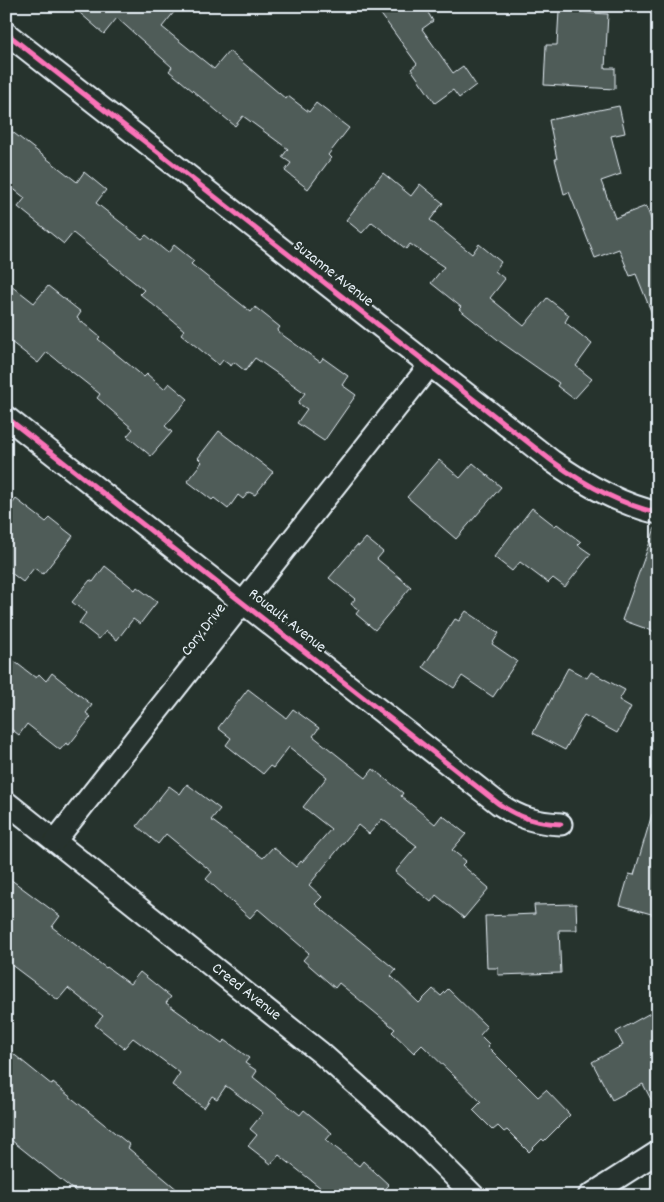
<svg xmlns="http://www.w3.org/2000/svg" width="664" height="1202" font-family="Dekko,sans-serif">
<rect width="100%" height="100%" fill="#26332d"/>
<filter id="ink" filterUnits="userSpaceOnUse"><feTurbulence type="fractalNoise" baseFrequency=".02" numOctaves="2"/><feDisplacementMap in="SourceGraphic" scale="10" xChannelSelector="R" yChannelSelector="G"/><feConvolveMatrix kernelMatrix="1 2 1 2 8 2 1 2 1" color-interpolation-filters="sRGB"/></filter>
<g filter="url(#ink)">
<g fill="#505c59" stroke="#e8f1f8">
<polygon points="72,6 179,6 162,27 214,69 229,51 286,99 288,96 309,112 316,103 349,128 328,155 331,158 308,189 285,171 291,163 282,157 288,149 243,116 235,126 169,71 172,67 117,18 104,34"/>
<polygon points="375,6 424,6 433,21 422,29 453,73 463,66 476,85 459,98 453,90 435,103 411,69 417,64"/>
<polygon points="559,11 608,14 605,68 615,68 615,89 544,85 546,45 557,45"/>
<polygon points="619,106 625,133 611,136 621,174 601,181 615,218 646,206 658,237 657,326 636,274 630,276 619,249 595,258 569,192 564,194 555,159 557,159 549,120"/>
<polygon points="6,127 77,182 84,172 106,190 96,203 142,239 146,235 168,253 174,245 194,261 191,264 251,312 255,307 280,327 277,331 320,362 323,358 348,376 342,385 356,395 324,441 297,423 307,409 298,403 305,393 255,358 245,371 234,362 231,366 223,360 219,365 181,334 184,330 140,294 144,290 73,233 64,244 18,207 25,198 6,183"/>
<polygon points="383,173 411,196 420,184 443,203 430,220 472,254 479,244 501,262 495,271 505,279 490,298 524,326 547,298 569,315 565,322 592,344 576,366 592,379 574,399 557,386 559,383 502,343 459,309 461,307 431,283 444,267 410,244 406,249 372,222 362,233 346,220"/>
<polygon points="6,281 34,303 48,286 81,312 77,318 100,337 98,339 144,377 147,374 164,389 169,383 188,399 165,426 172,432 151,456 127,436 133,429 97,398 100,394 47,352 38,363 6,338"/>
<polygon points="219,431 273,472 255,495 249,492 243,499 238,495 228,509 214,498 212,500 187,481 202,462 198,458"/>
<polygon points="439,460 460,478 473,463 501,487 456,539 407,497"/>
<polygon points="16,499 46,522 50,518 73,536 43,574 34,568 23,582 6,569 6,512"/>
<polygon points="532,508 555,526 557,524 581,542 578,545 591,554 565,587 553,578 548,583 520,562 512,571 494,557"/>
<polygon points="655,528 658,529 658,633 622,620"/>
<polygon points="366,538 383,552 377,559 411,587 375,630 356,614 359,610 351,604 355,599 329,578 357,545 359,546"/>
<polygon points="105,566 135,590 137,587 157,602 140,624 133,619 117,640 106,631 99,639 79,623 86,613 72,602 90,580 93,582"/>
<polygon points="466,611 499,633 492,644 517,661 493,697 462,676 454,688 423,667 455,619 459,621"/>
<polygon points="6,655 36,678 39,674 46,681 52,673 92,705 86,713 91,717 69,745 66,743 60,750 27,724 19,735 6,725"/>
<polygon points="568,668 587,678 591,672 625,690 619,700 631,707 617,733 584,715 565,750 533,733"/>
<polygon points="248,689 286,718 293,709 319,728 313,736 366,778 373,769 403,793 401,796 435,824 442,815 466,834 452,850 466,861 462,865 489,888 464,918 436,895 431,902 395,872 417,846 382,819 369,834 358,825 309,885 322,897 315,904 396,970 391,976 419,1003 433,989 441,996 448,989 487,1027 480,1035 489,1044 487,1046 538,1097 546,1090 570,1115 544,1141 542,1139 529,1152 507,1130 504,1132 498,1126 493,1130 473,1110 481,1102 422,1045 414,1053 392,1032 395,1029 339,983 335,988 303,960 309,953 258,909 250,918 206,879 212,872 166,834 158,844 137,826 169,786 180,794 187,784 220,809 211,820 263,858 273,847 296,867 301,861 302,862 331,829 303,807 327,777 289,747 273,768 270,766 263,774 226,745 231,738 218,728"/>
<polygon points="652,814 658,815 658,916 620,905 629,874 634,875"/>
<polygon points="6,876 60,916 52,927 106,968 107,967 130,984 140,972 171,997 166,1003 222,1043 225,1040 249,1058 245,1063 257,1071 253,1077 300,1115 304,1110 332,1133 326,1140 359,1166 363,1161 389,1185 379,1196 331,1196 279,1155 271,1164 248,1146 257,1135 250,1129 263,1113 226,1086 217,1099 212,1096 204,1108 172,1085 180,1073 133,1038 124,1048 95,1025 103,1016 68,988 58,1000 6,961"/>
<polygon points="576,904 577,930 559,930 561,973 498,975 498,968 487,968 485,916 535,914 534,905"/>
<polygon points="652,1012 658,1023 658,1113 643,1084 612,1100 592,1062 623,1045 616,1032"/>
<polygon points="6,1048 52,1085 53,1083 130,1145 128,1148 185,1196 81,1196 6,1136"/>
</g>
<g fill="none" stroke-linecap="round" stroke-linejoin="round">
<g stroke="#e8f1f8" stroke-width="25">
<g id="minor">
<path d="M6,33L552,461C584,484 619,504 658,513"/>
<path d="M6,417L499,804C519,818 537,823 561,824"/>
<polyline points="6,802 321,1053 415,1137 474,1196"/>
<polyline points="55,841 430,365"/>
<polyline points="589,1196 658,1152"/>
</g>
</g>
<use href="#minor" stroke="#26332d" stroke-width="21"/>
<g stroke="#26332d" stroke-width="8">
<g id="cycleway">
<path d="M6,33L552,461C584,484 619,504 658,513"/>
<path d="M6,417L499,804C519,818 537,823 561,824"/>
</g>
</g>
<use href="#cycleway" stroke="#fb73b8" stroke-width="5"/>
</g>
</g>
<g text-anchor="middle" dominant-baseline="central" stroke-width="5" stroke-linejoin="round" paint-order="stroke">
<g font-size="16" fill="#e8f1f8" stroke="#26332d">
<text transform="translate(333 274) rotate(38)">Suzanne Avenue</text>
<text transform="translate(287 621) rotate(38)">Rouault Avenue</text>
<text transform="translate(204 630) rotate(-52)">Cory Drive</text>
<text transform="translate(246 992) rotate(38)">Creed Avenue</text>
</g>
</g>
<rect width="664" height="1202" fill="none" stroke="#26332d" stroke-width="25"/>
<rect x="12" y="12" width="639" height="1177" fill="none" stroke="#e8f1f8" stroke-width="2" filter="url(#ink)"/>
</svg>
